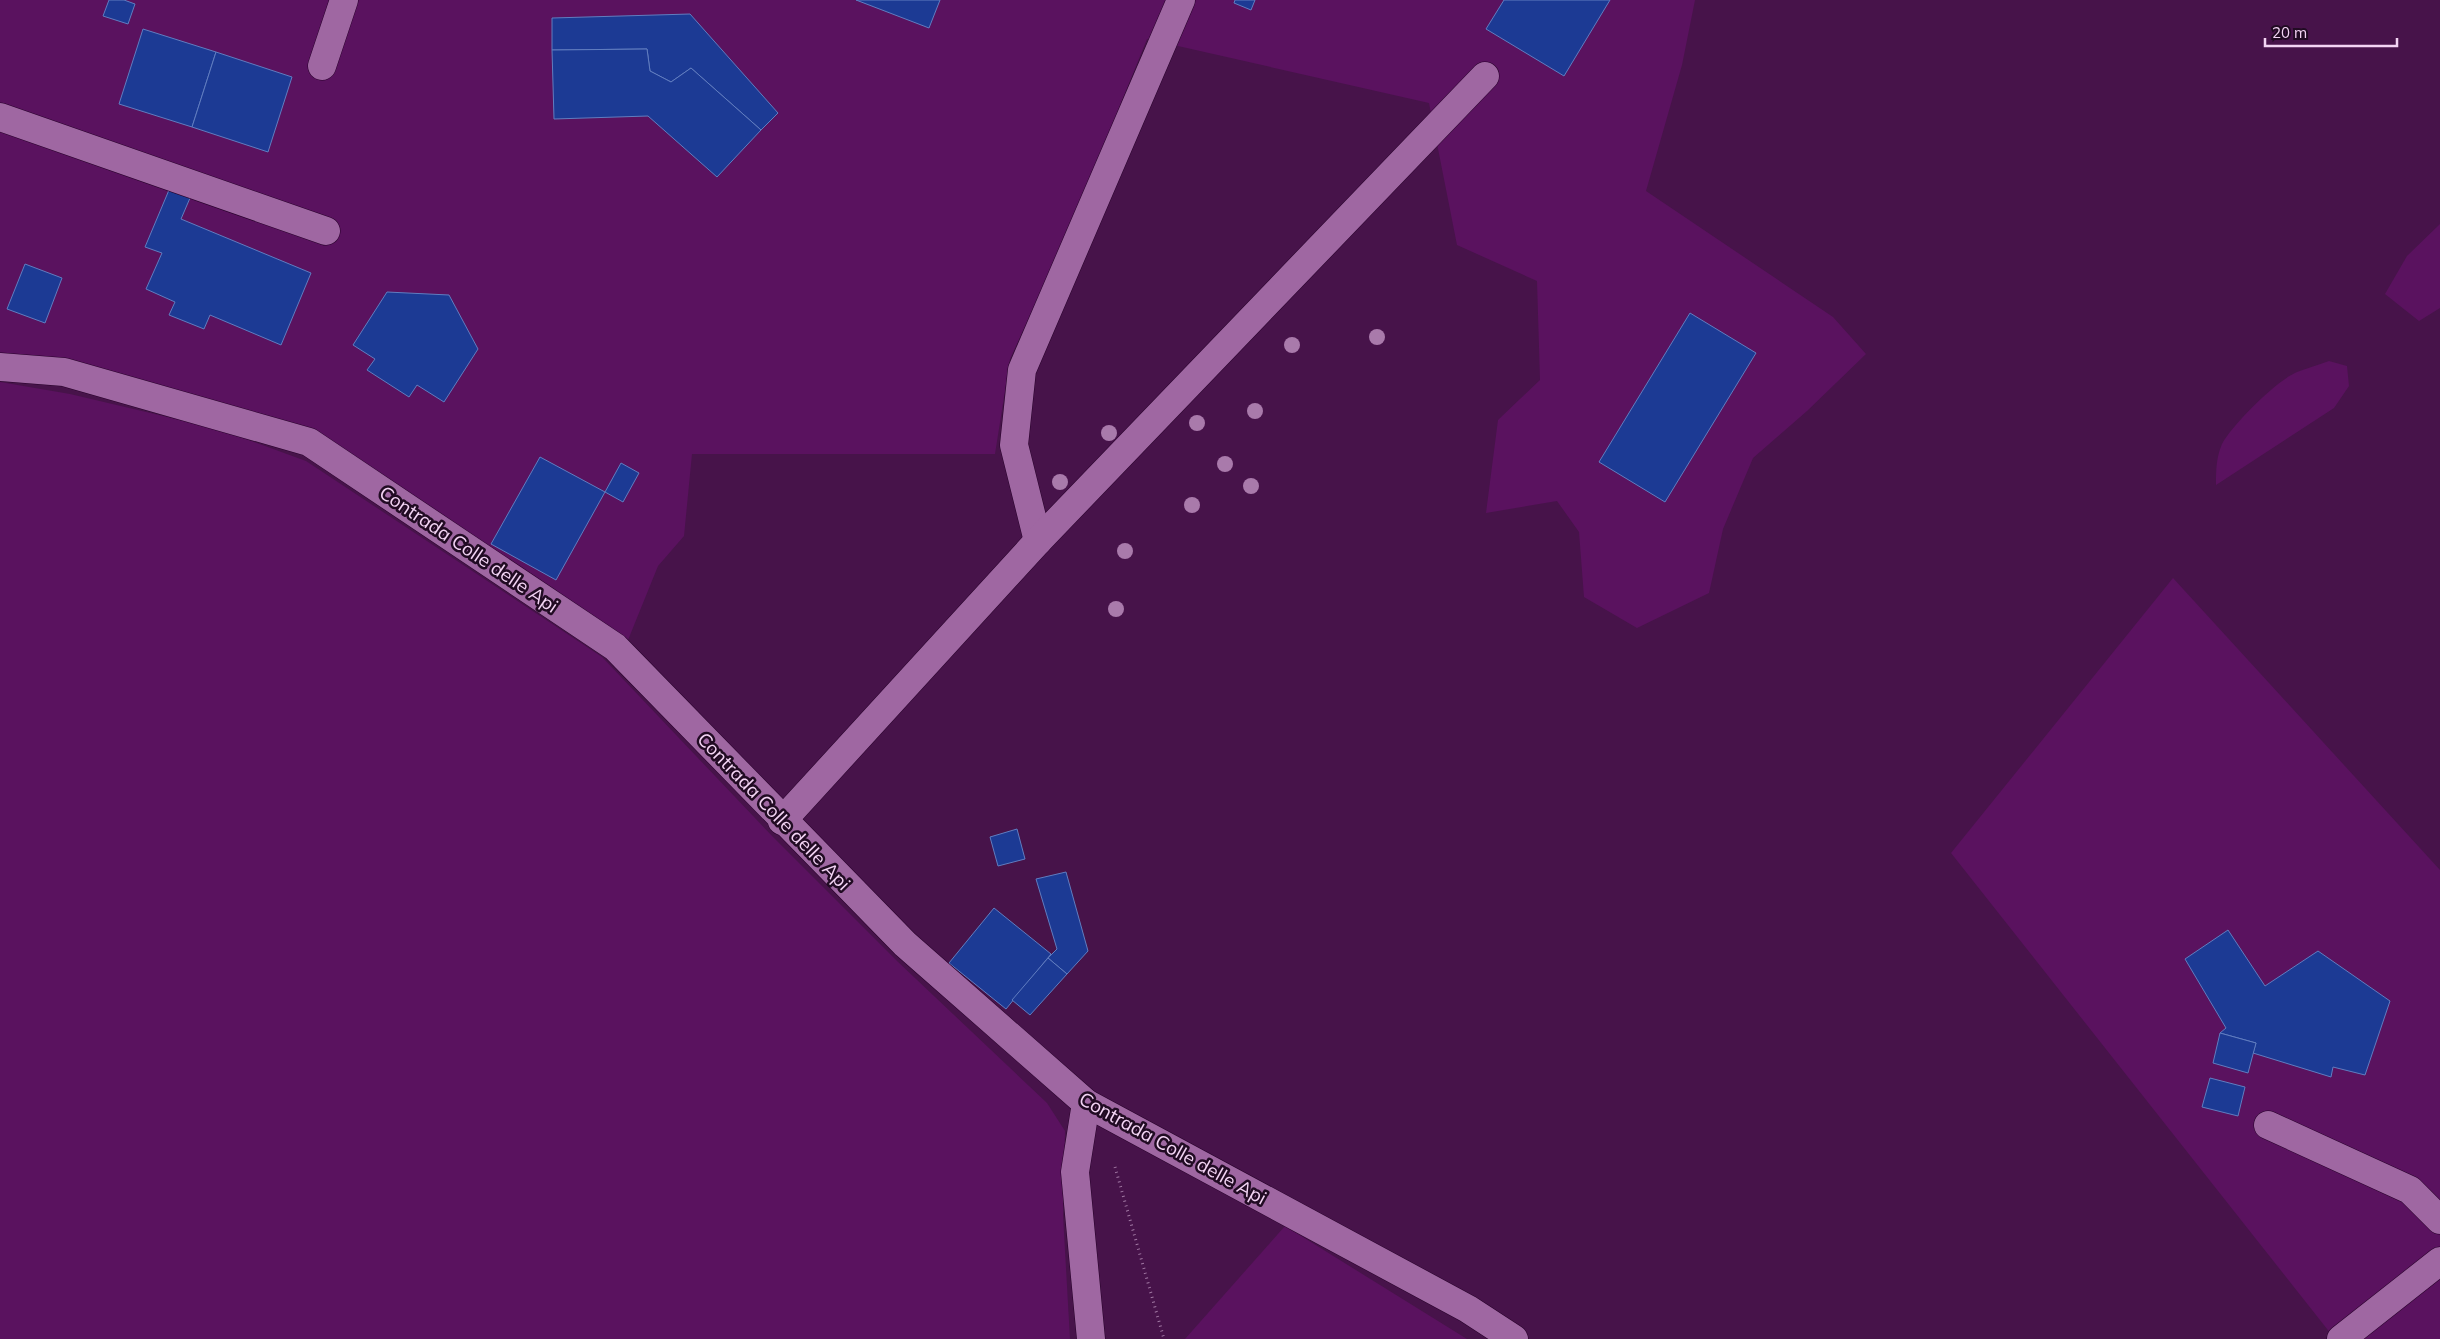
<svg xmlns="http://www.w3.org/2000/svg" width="2440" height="1339" font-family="Mulish,sans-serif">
<rect width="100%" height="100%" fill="#47134a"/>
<g fill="#5a125f">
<polygon points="0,0 1695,0 1682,65 1646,191 1833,317 1866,354 1807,411 1753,458 1723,529 1709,593 1637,628 1584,597 1579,532 1557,501 1486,513 1498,420 1540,380 1537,281 1457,245 1429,103 1147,39 1074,219 1010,359 995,454 692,454 684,536 658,566 626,645 312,438 0,356"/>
<polygon points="2440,224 2440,308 2419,321 2385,294 2407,256"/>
<path d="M2329,361L2347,366L2349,386L2334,408L2216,485C2216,471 2216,458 2222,444C2233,424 2276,381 2297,372C2307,368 2319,365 2329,361Z"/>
<polygon points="0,382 70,394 218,429 306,461 602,657 773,837 897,961 1047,1103 1065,1131 1063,1215 1070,1339 0,1339"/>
<polygon points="2173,578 2440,870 2440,1339 2335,1339 1951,853"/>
<polygon points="1285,1226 1467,1339 1185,1339"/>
</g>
<g fill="#1c3a94" stroke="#607dc0">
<polygon points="109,0 124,0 135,4 128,24 103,16"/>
<polygon points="856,0 940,0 929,28"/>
<polygon points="1235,0 1255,0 1251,10 1234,3"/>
<polygon points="1504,0 1610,0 1564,76 1486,29"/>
<polygon points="690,14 778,113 761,130 691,68 671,82 650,71 647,49 552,50 552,18"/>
<polygon points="143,29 216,52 192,127 119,104"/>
<polygon points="647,49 650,71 671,82 691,68 761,130 717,177 648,116 554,119 552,50"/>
<polygon points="216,52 292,77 268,152 192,127"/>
<polygon points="169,190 190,198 181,219 311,273 281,345 210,315 204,329 169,315 175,302 146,289 162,253 145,247"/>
<polygon points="25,264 62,278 45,323 7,309"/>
<polygon points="387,292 449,295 478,349 444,402 417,385 409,397 367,370 375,359 353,345"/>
<polygon points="1690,313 1756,353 1665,502 1599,462"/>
<polygon points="540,457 605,492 556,580 491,544"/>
<polygon points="621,463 639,473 623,502 605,492"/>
<polygon points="1017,829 1025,859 998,866 990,837"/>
<polygon points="1066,872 1088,951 1067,974 1048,958 1057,949 1036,879"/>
<polygon points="994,908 1051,954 1006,1009 949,963"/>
<polygon points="2228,930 2265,986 2318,951 2390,1001 2365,1075 2333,1067 2331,1077 2253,1053 2256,1043 2220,1033 2226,1028 2185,959"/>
<polygon points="1048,958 1067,974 1030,1015 1012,1000"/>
<polygon points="2220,1033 2256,1043 2248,1073 2213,1063"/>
<polygon points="2210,1078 2245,1087 2238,1116 2202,1107"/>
</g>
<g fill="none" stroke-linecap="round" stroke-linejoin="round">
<g stroke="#27022a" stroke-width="29">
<g id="minor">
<polyline points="322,66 344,0"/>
<polyline points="0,117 326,231"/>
<polyline points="0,367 64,372 309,442 615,647 905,944 1086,1103 1468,1309 1514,1339"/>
<polyline points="1038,541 1014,445 1022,370 1181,0"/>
<polyline points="782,821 1038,541 1485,76"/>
<polyline points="1086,1103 1075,1172 1091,1339"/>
<polyline points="2268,1125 2410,1190 2440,1220"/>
<polyline points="2341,1339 2440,1261"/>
</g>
</g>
<polyline stroke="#a178a3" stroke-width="3" stroke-dasharray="1 4" stroke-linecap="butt" points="1115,1167 1164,1339"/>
<use href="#minor" stroke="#9f67a2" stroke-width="28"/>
</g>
<g fill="#a97aab">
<circle cx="1377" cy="337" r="8"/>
<circle cx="1292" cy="345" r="8"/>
<circle cx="1255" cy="411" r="8"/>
<circle cx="1197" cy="423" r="8"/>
<circle cx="1109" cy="433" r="8"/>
<circle cx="1225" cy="464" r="8"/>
<circle cx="1060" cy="482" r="8"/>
<circle cx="1251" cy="486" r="8"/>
<circle cx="1192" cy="505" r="8"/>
<circle cx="1125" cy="551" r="8"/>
<circle cx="1116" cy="609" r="8"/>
</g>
<g text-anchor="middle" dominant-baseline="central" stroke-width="5" stroke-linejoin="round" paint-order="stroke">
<g font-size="19" fill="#f3d4f4" stroke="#210b23">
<text transform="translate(469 549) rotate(34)">Contrada Colle delle Api</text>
<text transform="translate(774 811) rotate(46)">Contrada Colle delle Api</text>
<text transform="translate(1173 1148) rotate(29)">Contrada Colle delle Api</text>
</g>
</g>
<path d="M2265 38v8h132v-8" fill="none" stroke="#f3d4f4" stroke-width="2.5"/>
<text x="2272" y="38" font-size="15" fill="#f3d4f4" stroke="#210b23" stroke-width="4" paint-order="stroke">20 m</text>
</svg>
